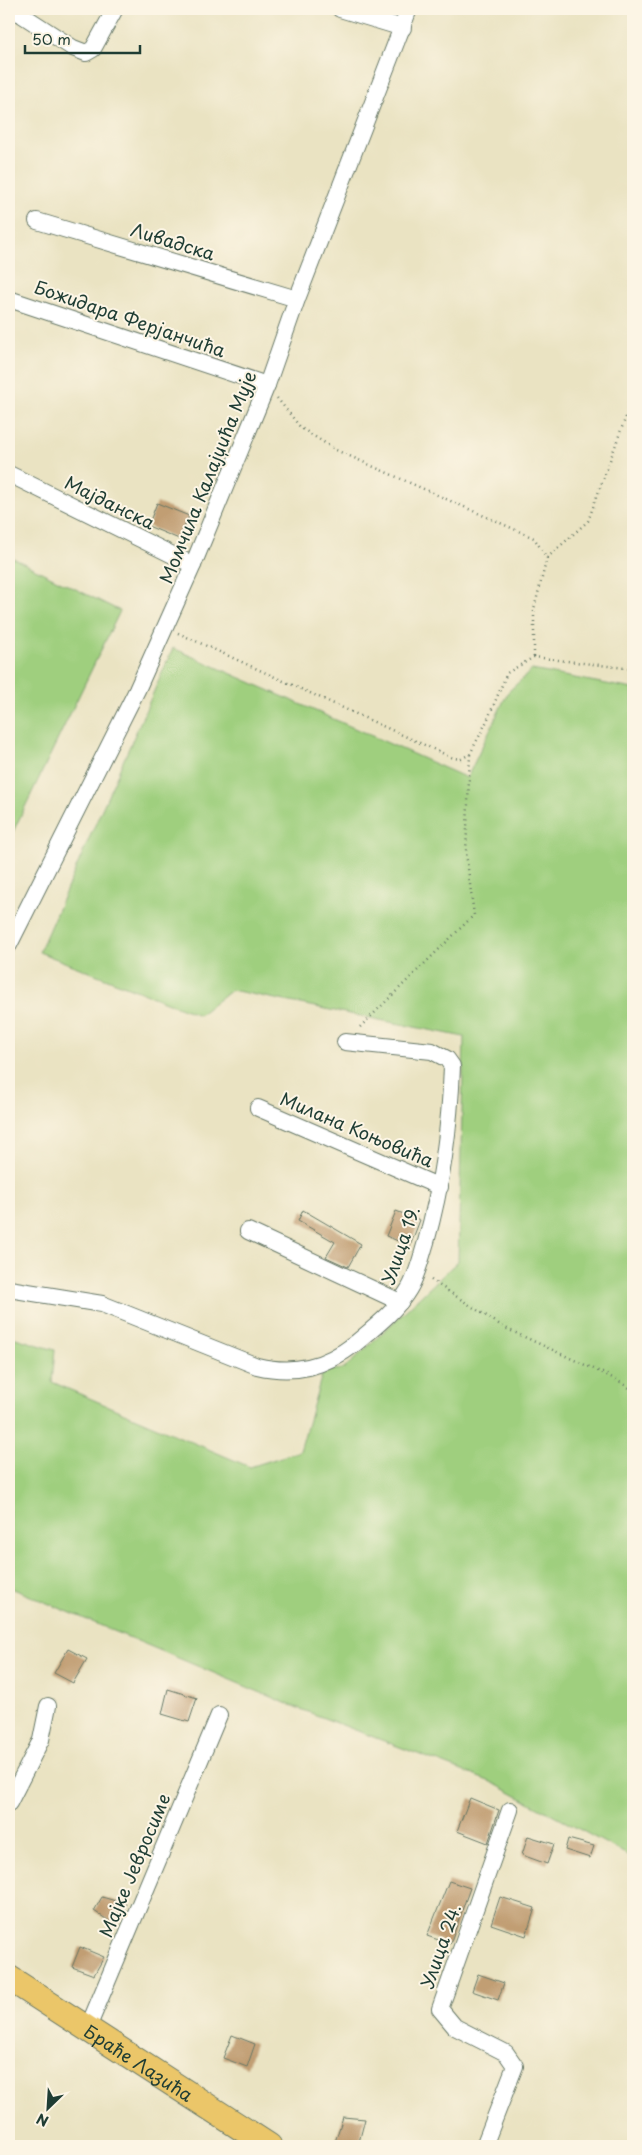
<svg xmlns="http://www.w3.org/2000/svg" width="642" height="2155" font-family="'Playpen Sans',sans-serif">
<rect width="100%" height="100%" fill="#fcf5e5"/>
<filter id="ink" filterUnits="userSpaceOnUse"><feTurbulence type="fractalNoise" baseFrequency=".02" numOctaves="2"/><feDisplacementMap in="SourceGraphic" scale="10" xChannelSelector="R" yChannelSelector="G"/><feConvolveMatrix kernelMatrix="1 2 1 2 8 2 1 2 1" color-interpolation-filters="sRGB"/></filter>
<filter id="wash" filterUnits="userSpaceOnUse"><feTurbulence type="fractalNoise" baseFrequency=".0096" numOctaves="4" result="noise"/><feDisplacementMap in="SourceGraphic" scale="20" xChannelSelector="R" yChannelSelector="G"/><feGaussianBlur stdDeviation="1.12" result="paint"/><feColorMatrix in="noise" values="0 0 0 0 0 0 0 0 0 0 0 0 0 0 0 0 0 1.4 0 .05"/><feComposite in="paint" operator="in"/></filter>
<g filter="url(#wash)">
<rect width="100%" height="100%" fill="#eae3c2"/>
<g fill="#9fcf7e" stroke="#5f8659">
<polygon points="9,556 120,611 9,840"/>
<polygon points="173,648 467,778 508,692 532,670 633,689 633,1858 491,1782 290,1705 9,1587 9,1336 55,1350 52,1382 250,1467 300,1451 323,1371 344,1369 458,1261 464,1037 231,990 199,1015 39,952"/>
</g>
<g id="blocks">
<g fill="#c19e73">
<polygon points="157,503 189,516 179,539 148,526"/>
<polygon points="303,1210 361,1244 348,1267 326,1257 335,1242 298,1221"/>
<polygon points="396,1211 420,1220 410,1246 386,1236"/>
<polygon points="68,1649 87,1659 73,1683 54,1673"/>
<polygon points="168,1689 197,1698 189,1722 162,1714"/>
<polygon points="470,1798 499,1810 488,1843 457,1831"/>
<polygon points="528,1836 554,1844 547,1864 522,1855"/>
<polygon points="568,1839 594,1846 590,1858 565,1850"/>
<polygon points="449,1881 470,1888 450,1944 427,1936"/>
<polygon points="102,1897 126,1904 115,1925 94,1911"/>
<polygon points="500,1897 535,1908 526,1936 491,1924"/>
<polygon points="80,1947 104,1957 94,1975 72,1967"/>
<polygon points="478,1974 504,1983 498,2000 472,1991"/>
<polygon points="232,2035 255,2044 247,2067 223,2058"/>
<polygon points="343,2117 365,2119 358,2146 335,2142"/>
</g>
</g>
</g>
<g filter="url(#ink)">
<use href="#blocks" fill-opacity="0" stroke="#676" stroke-width="1"/>
<g fill="none" stroke-linecap="round" stroke-linejoin="round">
<g stroke="#676" stroke-width="18">
<g id="minor">
<polyline points="13,9 73,48 86,53 93,49 115,9"/>
<polyline points="340,9 403,28"/>
<polyline points="37,221 297,299"/>
<polyline points="9,299 267,385"/>
<polyline points="9,474 193,565"/>
<polyline points="9,945 137,690 193,565 267,385 297,299 409,9"/>
<polyline points="258,1108 440,1187"/>
<polyline points="248,1231 400,1302"/>
<path d="M9,1289L102,1304L257,1366C295,1375 325,1367 356,1343C375,1327 396,1311 409,1289C417,1276 421,1258 426,1242C442,1185 450,1126 452,1066L447,1059L432,1051L345,1042"/>
<polyline points="9,1803 41,1740 48,1706"/>
<polyline points="87,2030 219,1715"/>
<polyline points="484,2146 515,2066 506,2053 455,2027 440,2009 510,1810"/>
</g>
</g>
<g stroke="#676" stroke-width="27">
<g id="primary">
<path id="s1" d="M9,1978L269,2146"/>
</g>
</g>
<g stroke="#676" stroke-width="2.5" stroke-dasharray="1 4" stroke-linecap="butt">
<polyline points="277,398 301,428 336,450 534,538 547,558 534,609 534,657"/>
<polyline points="547,558 588,521 633,397"/>
<polyline points="178,633 453,758 461,759 470,754 487,721 507,673 534,657 633,669"/>
<polyline points="360,1027 474,915 466,853 470,754"/>
<polyline points="431,1280 505,1328 609,1376 633,1390"/>
</g>
<use href="#minor" stroke="#fff" stroke-width="16"/>
<use href="#primary" stroke="#ebc669" stroke-width="25"/>
</g>
</g>
<g text-anchor="middle" dominant-baseline="central" stroke-width="4" stroke-linejoin="round" paint-order="stroke">
<g font-size="18" fill="#1f3d34" stroke="#fcf5e5">
<text transform="translate(173 241) rotate(17)">Ливадска</text>
<text transform="translate(130 318) rotate(19)">Божидара Ферјанчића</text>
<text transform="translate(207 477) rotate(-68)">Момчила Калајџића Мује</text>
<text transform="translate(110 502) rotate(26)">Мајданска</text>
<text transform="translate(357 1129) rotate(23)">Милана Коњовића</text>
<text transform="translate(400 1245) rotate(-71)">Улица 19.</text>
<text transform="translate(134 1865) rotate(-67)">Мајке Јевросиме</text>
<text transform="translate(440 1946) rotate(-71)">Улица 24.</text>
<text stroke="none"><textPath href="#s1" startOffset="155">Браће Лазића</textPath></text>
</g>
</g>
<rect width="642" height="2155" fill="none" stroke="#fcf5e5" stroke-width="30"/>
<g transform="translate(48 2108) rotate(205)" stroke="#fcf5e5" stroke-width="4" paint-order="stroke">
<path d="M0-4L9 19L0 12L-9 19Z" fill="#1f3d34"/>
<text y="-8" font-size="14" font-weight="bold" text-anchor="middle" fill="#1f3d34">N</text>
</g>
<path d="M25 45v8h115v-8" fill="none" stroke="#1f3d34" stroke-width="2.5"/>
<text x="32" y="45" font-size="15" fill="#1f3d34" stroke="#fcf5e5" stroke-width="4" paint-order="stroke">50 m</text>
</svg>
